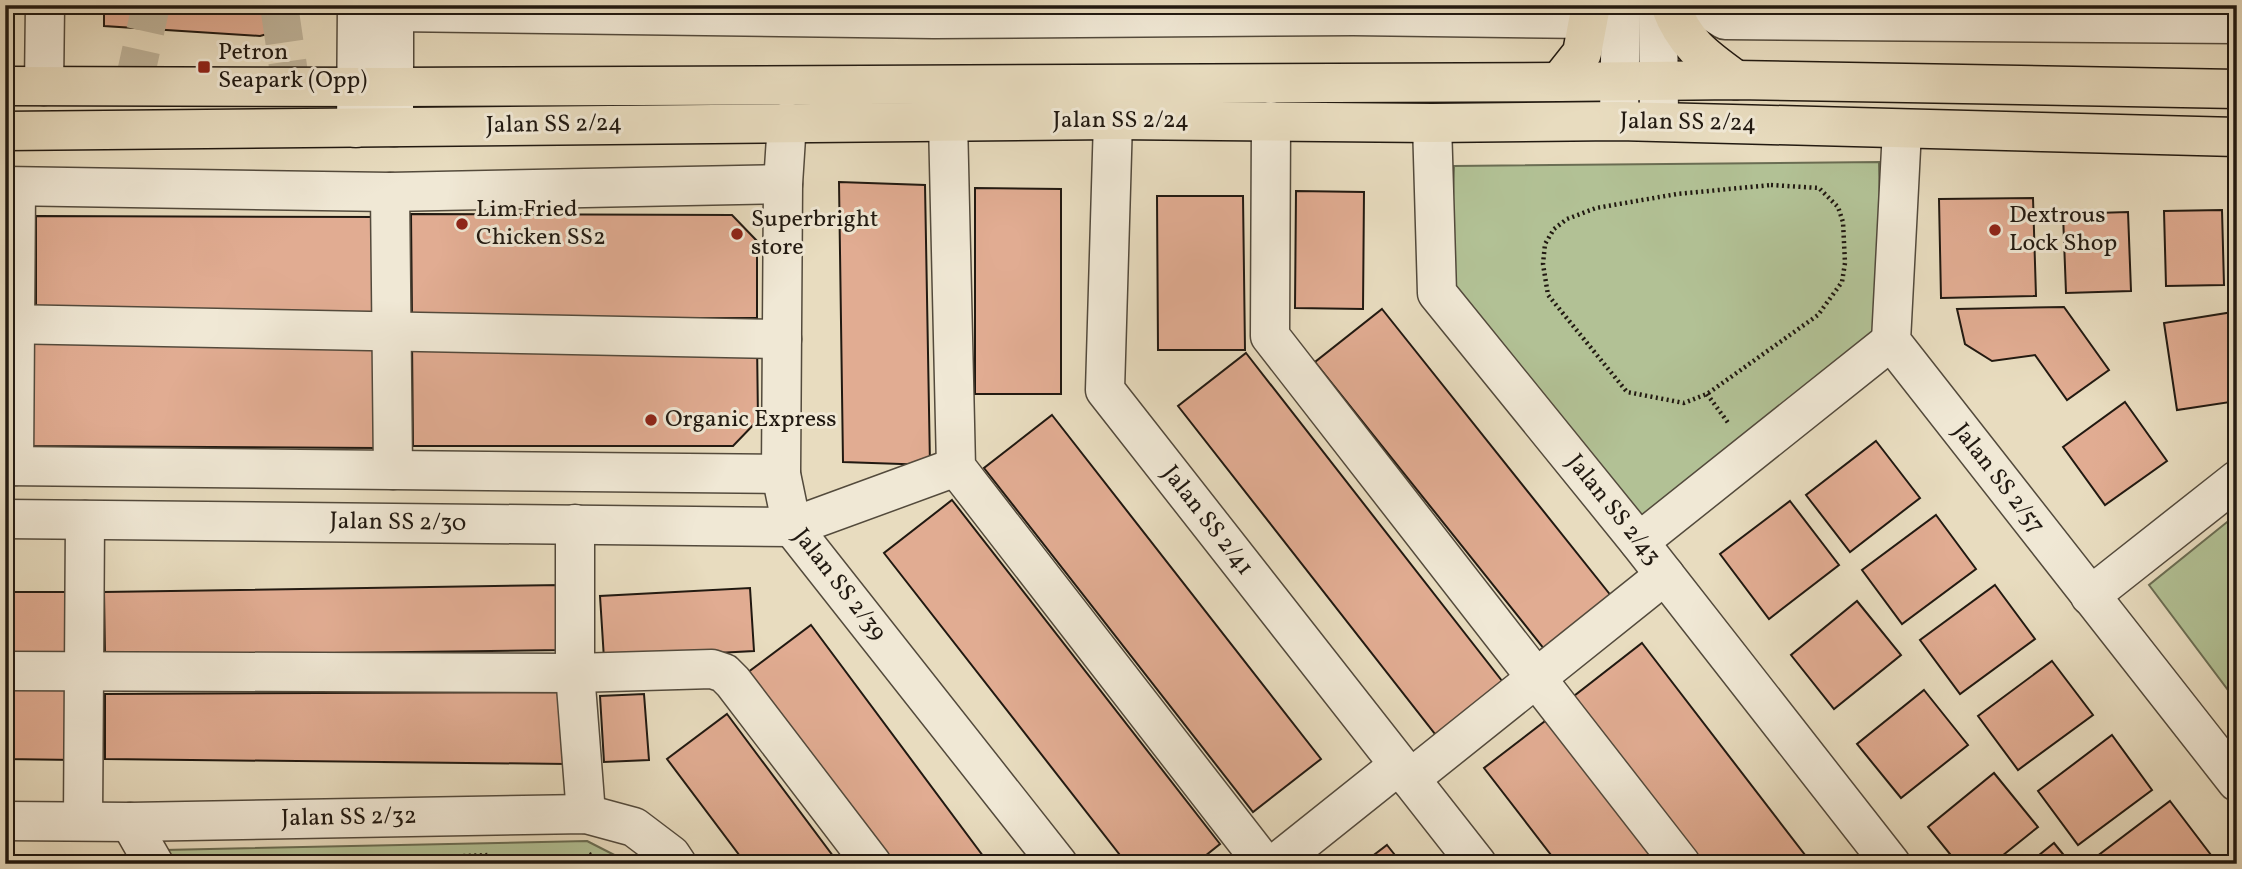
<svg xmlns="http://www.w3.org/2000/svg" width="2242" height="869" font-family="Vollkorn,serif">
<rect width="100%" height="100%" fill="#e8dcbf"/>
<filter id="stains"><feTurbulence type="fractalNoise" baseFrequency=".00286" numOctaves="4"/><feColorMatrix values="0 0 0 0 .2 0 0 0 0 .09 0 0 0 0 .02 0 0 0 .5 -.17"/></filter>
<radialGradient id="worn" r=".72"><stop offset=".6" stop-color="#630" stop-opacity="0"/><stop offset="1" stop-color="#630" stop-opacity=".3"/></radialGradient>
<g fill="#b2c195" stroke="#6a6d53" stroke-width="2">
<polygon points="1879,162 1882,327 1639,521 1450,290 1454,166"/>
<polygon points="2237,514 2237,702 2149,585"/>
<polygon points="587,841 632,864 173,864 164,850"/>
</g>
<g fill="#e1ac92" stroke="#211911" stroke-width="2">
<polygon points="104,5 289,5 289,28 260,36 104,26"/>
<polygon points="839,182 925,185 930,465 843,462"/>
<polygon points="975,188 1061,189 1061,394 975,394"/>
<polygon points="1296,191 1364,192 1363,309 1295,308"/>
<polygon points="1157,196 1243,196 1245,350 1158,350"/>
<polygon points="2033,198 2036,296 1941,298 1939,199"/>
<polygon points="2222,210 2224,285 2166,286 2164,211"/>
<polygon points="2128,212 2131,291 2066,293 2063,214"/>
<polygon points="411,214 732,215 757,241 757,318 412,318"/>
<polygon points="36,216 383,217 383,321 36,319"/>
<polygon points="2064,307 2109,370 2067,400 2035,355 1992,361 1965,344 1957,309"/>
<polygon points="1382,309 1612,597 1545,650 1315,362"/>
<polygon points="2233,312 2237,339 2237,401 2177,410 2164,323"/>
<polygon points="412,342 757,342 758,420 733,446 413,446"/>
<polygon points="28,343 376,344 376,448 29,446"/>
<polygon points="1246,353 1506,686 1439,739 1178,406"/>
<polygon points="2125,402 2167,461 2105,505 2063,447"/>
<polygon points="1052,415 1321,759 1253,812 984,468"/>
<polygon points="1876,441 1920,498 1850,552 1806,495"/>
<polygon points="952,500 1220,844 1195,864 1127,864 884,553"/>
<polygon points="1790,501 1839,565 1769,619 1720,554"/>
<polygon points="1936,515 1976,569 1902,624 1862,570"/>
<polygon points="562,585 563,650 105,656 104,592"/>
<polygon points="1995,585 2035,639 1960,694 1920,640"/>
<polygon points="750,588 754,651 604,659 600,596"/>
<rect x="5" y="592" width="71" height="64"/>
<polygon points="1857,601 1901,655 1834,709 1791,655"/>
<polygon points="811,625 989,864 889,864 747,673"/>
<polygon points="1642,643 1812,864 1703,864 1574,696"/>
<polygon points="2052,661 2093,715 2018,770 1978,716"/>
<polygon points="5,689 74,689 76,760 5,759"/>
<polygon points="1924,690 1968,745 1901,798 1857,744"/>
<polygon points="562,692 567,764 105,759 105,694"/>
<polygon points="644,694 649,760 604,762 600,696"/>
<polygon points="727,714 839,864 746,864 667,759"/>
<polygon points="1553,715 1667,864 1558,864 1484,768"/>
<polygon points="2112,735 2152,790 2078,845 2038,791"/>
<polygon points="1994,773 2038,827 1992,864 1958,864 1928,827"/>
<polygon points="2170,801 2211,855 2199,864 2101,864 2096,857"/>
<polygon points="2054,843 2071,864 2028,864"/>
<polygon points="1387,845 1402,864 1362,864"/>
</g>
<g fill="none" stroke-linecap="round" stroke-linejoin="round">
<g stroke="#c0b59c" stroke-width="38" stroke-dasharray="38 19" stroke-linecap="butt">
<polyline points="279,5 291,87"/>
<polyline points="133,87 151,5"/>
</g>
<g stroke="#534a3c" stroke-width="41">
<g id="minor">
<polyline points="1658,5 1659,121"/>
<polyline points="1701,5 1725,20 2237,24"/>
<polyline points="394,12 934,19 1353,16 1588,19"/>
<polyline points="44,86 45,5"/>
<polyline points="1619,116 1621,5"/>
<polyline points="1113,120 1105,390 1477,864"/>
<polyline points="948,121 956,467 1264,864"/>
<polyline points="1271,121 1270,336 1681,864"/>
<polyline points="787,122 783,184 781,474 792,527 1058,864"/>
<polyline points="1432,123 1437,293 1639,542 1891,864"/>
<polyline points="394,127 394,5"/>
<polyline points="356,128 357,5"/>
<polyline points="1902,130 1891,341 2237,782"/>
<polyline points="5,186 390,192 783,184"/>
<polyline points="390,192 393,470"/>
<polyline points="5,324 782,339"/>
<polyline points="5,466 781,474"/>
<polyline points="14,466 16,187"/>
<polyline points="5,519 792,527 956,467"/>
<polyline points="575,524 575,673 586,814"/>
<polyline points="1639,542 1891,341"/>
<polyline points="2090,596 2237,480"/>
<polyline points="5,671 575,673 712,669 724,673 733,682 872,864"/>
<polyline points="1410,779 1665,575"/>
<polyline points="5,821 130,822 586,814 634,827 671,855 677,864"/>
<polyline points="83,821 85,520"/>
<polyline points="130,822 154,864"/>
<polyline points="1275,864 1399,765"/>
</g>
</g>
<g stroke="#211911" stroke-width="41">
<g id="major">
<path d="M1670,5C1684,43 1704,57 1736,80"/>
<polyline points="1559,82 1582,53 1591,5"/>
<polyline points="5,86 395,87 1559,82 1736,80 2237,89"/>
<polyline points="5,131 1113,120 1432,123 1619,121 2237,137"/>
</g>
</g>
<g stroke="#211911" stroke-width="4.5" stroke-dasharray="2 3.5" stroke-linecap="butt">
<polygon points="1771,185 1819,188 1838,207 1843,222 1845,263 1842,282 1818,315 1707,394 1684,403 1627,392 1548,295 1543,264 1545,244 1554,229 1567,219 1596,208 1677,194"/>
<polyline points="1707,394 1729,424"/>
<polyline points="589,854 607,864"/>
<polyline points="260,864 490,855"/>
</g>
<use href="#minor" stroke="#f0e8d5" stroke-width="38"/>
<use href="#major" stroke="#e8dcbf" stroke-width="38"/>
</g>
<g fill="#8f2418" stroke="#f0e8d5" stroke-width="2.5">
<rect x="197" y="60" width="14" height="14" rx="3.5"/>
<circle cx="462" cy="224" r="7"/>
<circle cx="1995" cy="230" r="7"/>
<circle cx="737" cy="234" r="7"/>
<circle cx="651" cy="420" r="7"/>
</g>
<g text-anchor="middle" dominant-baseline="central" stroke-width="6" stroke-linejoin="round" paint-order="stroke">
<g font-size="24" fill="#211911" stroke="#f0e8d5" text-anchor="start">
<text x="218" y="53">Petron<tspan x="218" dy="28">Seapark (Opp)</tspan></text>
<text x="476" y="210">Lim Fried<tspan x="476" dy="28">Chicken SS2</tspan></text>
<text x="2009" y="216">Dextrous<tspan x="2009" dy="28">Lock Shop</tspan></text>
<text x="751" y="220">Superbright<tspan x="751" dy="28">store</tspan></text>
<text x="665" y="420">Organic Express</text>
</g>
<g font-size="24" fill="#211911" stroke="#f0e8d5">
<text x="1121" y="121">Jalan SS 2/24</text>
<text transform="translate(1688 123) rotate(1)">Jalan SS 2/24</text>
<text transform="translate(554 125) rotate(-1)">Jalan SS 2/24</text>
<text transform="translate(1998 479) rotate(52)">Jalan SS 2/57</text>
<text transform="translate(1613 510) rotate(51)">Jalan SS 2/43</text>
<text transform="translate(1207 521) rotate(52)">Jalan SS 2/41</text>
<text transform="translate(398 523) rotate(1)">Jalan SS 2/30</text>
<text transform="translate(839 585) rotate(52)">Jalan SS 2/39</text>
<text transform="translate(349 818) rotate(-1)">Jalan SS 2/32</text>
</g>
</g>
<rect width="2242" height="869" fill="none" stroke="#e8dcbf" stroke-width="28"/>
<rect x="7" y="7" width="2228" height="855" fill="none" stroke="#211911" stroke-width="3.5"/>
<rect x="14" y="14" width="2214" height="841" fill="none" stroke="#211911" stroke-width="2"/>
<rect width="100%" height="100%" filter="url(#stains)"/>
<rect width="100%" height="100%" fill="url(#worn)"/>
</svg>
